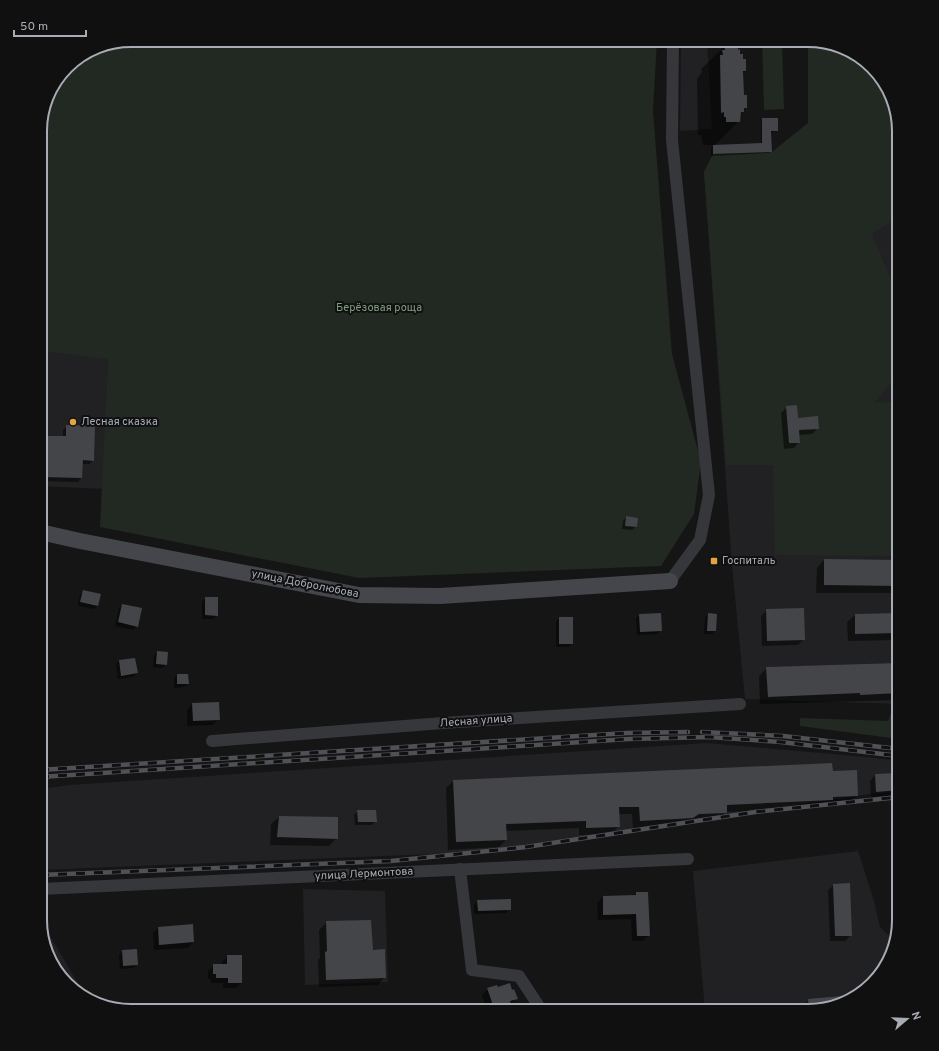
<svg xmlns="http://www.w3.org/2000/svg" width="939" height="1051" font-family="Overpass,sans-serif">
<rect width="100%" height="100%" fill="#151516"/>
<g fill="#212123">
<polygon points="681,40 707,40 712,129 680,131"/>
<polygon points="808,40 813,40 848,50 880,76 899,131 899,704 745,699 732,566 704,172 713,154 772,152 808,123"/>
<polygon points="40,351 108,358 103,489 40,486"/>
<polygon points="707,743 866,757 899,761 899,792 876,793 510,848 458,853 40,870 40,789 69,785"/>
<polygon points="858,851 874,901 880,927 894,940 890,960 863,992 808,1011 705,1011 693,871"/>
<polygon points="303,889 385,891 388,982 305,985"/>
<polygon points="40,919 86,997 59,975"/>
</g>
<g fill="#212922">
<polygon points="132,40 657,40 653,111 672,354 701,462 694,514 661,566 359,578 100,527 108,359 40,351 40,125 50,91 71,63 97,47"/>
<polygon points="762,40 782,40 784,109 764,110"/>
<polygon points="808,40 813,40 848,50 880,76 899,131 899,217 872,234 899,299 899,374 874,403 899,401 899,556 775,555 773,465 726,465 704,172 713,154 772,152 808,123"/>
<polygon points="899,704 899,739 800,726 800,718 888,721 894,705"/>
</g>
<g fill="#0007">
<polygon points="725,46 737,51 745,71 742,74 743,96 746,107 740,115 739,121 714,146 761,144 761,121 763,119 777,130 774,132 770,132 771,151 769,153 711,156 711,148 714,145 703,145 701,135 698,135 697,79 702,72 701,69"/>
<polygon points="787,407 797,419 818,428 812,434 799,435 799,442 794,448 784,449 781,413"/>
<polygon points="67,426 93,460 90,464 82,464 81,478 78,482 40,481 40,440 43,437 63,437 63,430"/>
<polygon points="626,517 636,527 632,530 622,529 623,521"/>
<polygon points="824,560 899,561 899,593 816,593 817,568"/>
<polygon points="84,591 98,606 94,609 78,606 80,595"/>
<polygon points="206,598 217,615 213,619 202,619 202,602"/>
<polygon points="123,605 137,626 133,630 115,626 119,608"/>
<polygon points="767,610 804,639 798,645 762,646 761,616"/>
<polygon points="708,614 715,631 712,634 704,634 705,618"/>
<polygon points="899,614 899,640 848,641 847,622 855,615"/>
<polygon points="640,615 661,630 657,634 637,635 636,618"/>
<polygon points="559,618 572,644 569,647 556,647 556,622"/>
<polygon points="157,652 166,665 162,668 153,667 154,656"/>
<polygon points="119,661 137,673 133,677 118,679 116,664"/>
<polygon points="899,664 899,700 760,704 759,676 767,668"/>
<polygon points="177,675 188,684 184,687 174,688 174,678"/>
<polygon points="192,704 219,719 213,725 187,726 187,710"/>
<polygon points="832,772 857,796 849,803 828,804 824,807 726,812 718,820 691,821 685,825 633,828 632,814 618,814 619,826 611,834 579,835 579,828 506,831 506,840 499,847 448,850 446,788 453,781"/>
<polygon points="899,774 899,795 871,797 870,781 875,775"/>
<polygon points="358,811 376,821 372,825 355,825 354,815"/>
<polygon points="279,817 337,838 329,846 270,845 271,824"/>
<polygon points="834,885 851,935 845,941 830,941 828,890"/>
<polygon points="636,893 647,893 649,935 643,941 632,941 631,919 598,920 597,903 603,897 633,896"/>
<polygon points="478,901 510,909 506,913 474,914 474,905"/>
<polygon points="327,922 372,951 385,977 378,985 319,987 318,960 320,958 319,930"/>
<polygon points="192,925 193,942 188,948 154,950 153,933 158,928"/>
<polygon points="123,951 137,965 133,968 120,969 119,955"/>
<polygon points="228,956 241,983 236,988 223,988 223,983 211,983 211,979 208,979 208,971 214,965 222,965 222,962"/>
<polygon points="497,988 512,991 516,999 510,1005 512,1011 487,1011 482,995 488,989"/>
<polygon points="849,997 808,1011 801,1011 801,1008 809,1000"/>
</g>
<g fill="#444549">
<polygon points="724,45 738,45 738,50 740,49 740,54 743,54 743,59 746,59 746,71 743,71 744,95 747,95 747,108 744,108 744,112 741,112 740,122 726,122 726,117 724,117 724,112 721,113 720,55 723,55 722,50 725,50"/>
<polygon points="762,118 778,118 778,131 771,131 772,152 713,154 713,145 762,143"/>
<polygon points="797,405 798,418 818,416 819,429 799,430 800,443 789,443 786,406"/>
<polygon points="66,425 95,426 94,461 83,460 82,478 41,477 43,436 66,436"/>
<polygon points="626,516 638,518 637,527 625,526"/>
<polygon points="824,559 899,560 899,586 824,585"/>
<polygon points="83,590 101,594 98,606 80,602"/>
<polygon points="205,597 218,597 218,616 205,615"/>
<polygon points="122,604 142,608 138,627 118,622"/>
<polygon points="804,608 805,640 767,641 766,609"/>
<polygon points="661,613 662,631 640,632 639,614"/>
<polygon points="708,613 717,614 716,631 707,631"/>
<polygon points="899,613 899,633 855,634 855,614"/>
<rect x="559" y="617" width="14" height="27"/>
<polygon points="157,651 168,652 167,665 156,664"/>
<polygon points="135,658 138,673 121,676 119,660"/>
<polygon points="899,663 899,693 860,695 860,693 768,697 766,667"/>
<polygon points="177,674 188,674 189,684 177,684"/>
<polygon points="219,702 220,720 193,721 192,703"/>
<polygon points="832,763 833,771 857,770 858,796 833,797 833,800 727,805 727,813 699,814 693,818 640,821 639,807 619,807 620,827 586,828 586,821 506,824 507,840 456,842 453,780"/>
<polygon points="899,773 899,790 876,792 875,774"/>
<polygon points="357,810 376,810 377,822 358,822"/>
<polygon points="279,816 338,817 338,839 277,837"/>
<polygon points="850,883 852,936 835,936 833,884"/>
<polygon points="636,892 648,892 650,936 637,936 636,914 603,915 603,896 636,895"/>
<polygon points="511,899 511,910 478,911 477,900"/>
<polygon points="371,920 373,950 385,949 386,978 326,980 325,952 327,951 326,921"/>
<polygon points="193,924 194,942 159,945 158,927"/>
<polygon points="137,949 138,965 123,966 122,950"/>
<polygon points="227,955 242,955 242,983 228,983 228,978 216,978 216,974 213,974 213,964 227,964"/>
<polygon points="510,983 512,990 514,989 518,999 510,1001 513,1011 502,1011 500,1006 494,1008 487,988 497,985 498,987"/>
<polygon points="842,996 843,999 809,1011 808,999"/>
</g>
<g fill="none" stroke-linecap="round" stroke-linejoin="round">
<g stroke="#36373b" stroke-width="12">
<polyline points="670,581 700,540 709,495 672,140 673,40"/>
<polyline points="212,741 443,723 740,704"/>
<polyline points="460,869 472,970 519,976 542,1011"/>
<polyline points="40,889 688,859"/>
</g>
<polyline stroke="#44464b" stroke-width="16" points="40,532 80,541 359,595 440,596 670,581"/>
<g stroke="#4f5156" stroke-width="4.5">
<g id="rail">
<polyline points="702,732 783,736 899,749"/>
<polyline points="40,770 627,733 688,732"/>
<polyline points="40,777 629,739 709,737 781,742 899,756"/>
<polyline points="40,875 391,861 526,847 755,812 899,797"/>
</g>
</g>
<use href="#rail" stroke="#101011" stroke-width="3" stroke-dasharray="9" stroke-linecap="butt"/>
</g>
<g fill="#e4a53f" stroke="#101011" stroke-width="1.5">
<circle cx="73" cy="422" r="4"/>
<rect x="710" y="557" width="8" height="8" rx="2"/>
</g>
<g text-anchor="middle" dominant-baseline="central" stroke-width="4" stroke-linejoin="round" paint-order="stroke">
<g font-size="11" fill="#809f80" stroke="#101011">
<text x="379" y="308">Берёзовая роща</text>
</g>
<g font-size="11" fill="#a7acb5" stroke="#101011" text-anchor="start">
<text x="81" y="422">Лесная сказка</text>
<text x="722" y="561">Госпиталь</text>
</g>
<g font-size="11" fill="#a7acb5" stroke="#101011">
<text transform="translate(305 584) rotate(11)">улица Добролюбова</text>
<text transform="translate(476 721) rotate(-4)">Лесная улица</text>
<text transform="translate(364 874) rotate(-3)">улица Лермонтова</text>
</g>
</g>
<path d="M0 0H939V1051H0ZM131 47H808A84 84 0 0 1 892 131V920A84 84 0 0 1 808 1004H131A84 84 0 0 1 47 920V131A84 84 0 0 1 131 47Z" fill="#101011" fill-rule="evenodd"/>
<path fill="none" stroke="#a7acb5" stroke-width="2" d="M131 47H808A84 84 0 0 1 892 131V920A84 84 0 0 1 808 1004H131A84 84 0 0 1 47 920V131A84 84 0 0 1 131 47Z"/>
<g transform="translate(907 1019) rotate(71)" stroke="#101011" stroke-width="3" paint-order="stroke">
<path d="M0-3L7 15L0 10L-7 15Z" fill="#a7acb5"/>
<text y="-6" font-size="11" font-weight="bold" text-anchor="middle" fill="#a7acb5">N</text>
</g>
<path d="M14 30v6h72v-6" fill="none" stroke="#a7acb5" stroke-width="2"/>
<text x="20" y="30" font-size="12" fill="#a7acb5" stroke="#101011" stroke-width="3" paint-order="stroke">50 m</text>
</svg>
